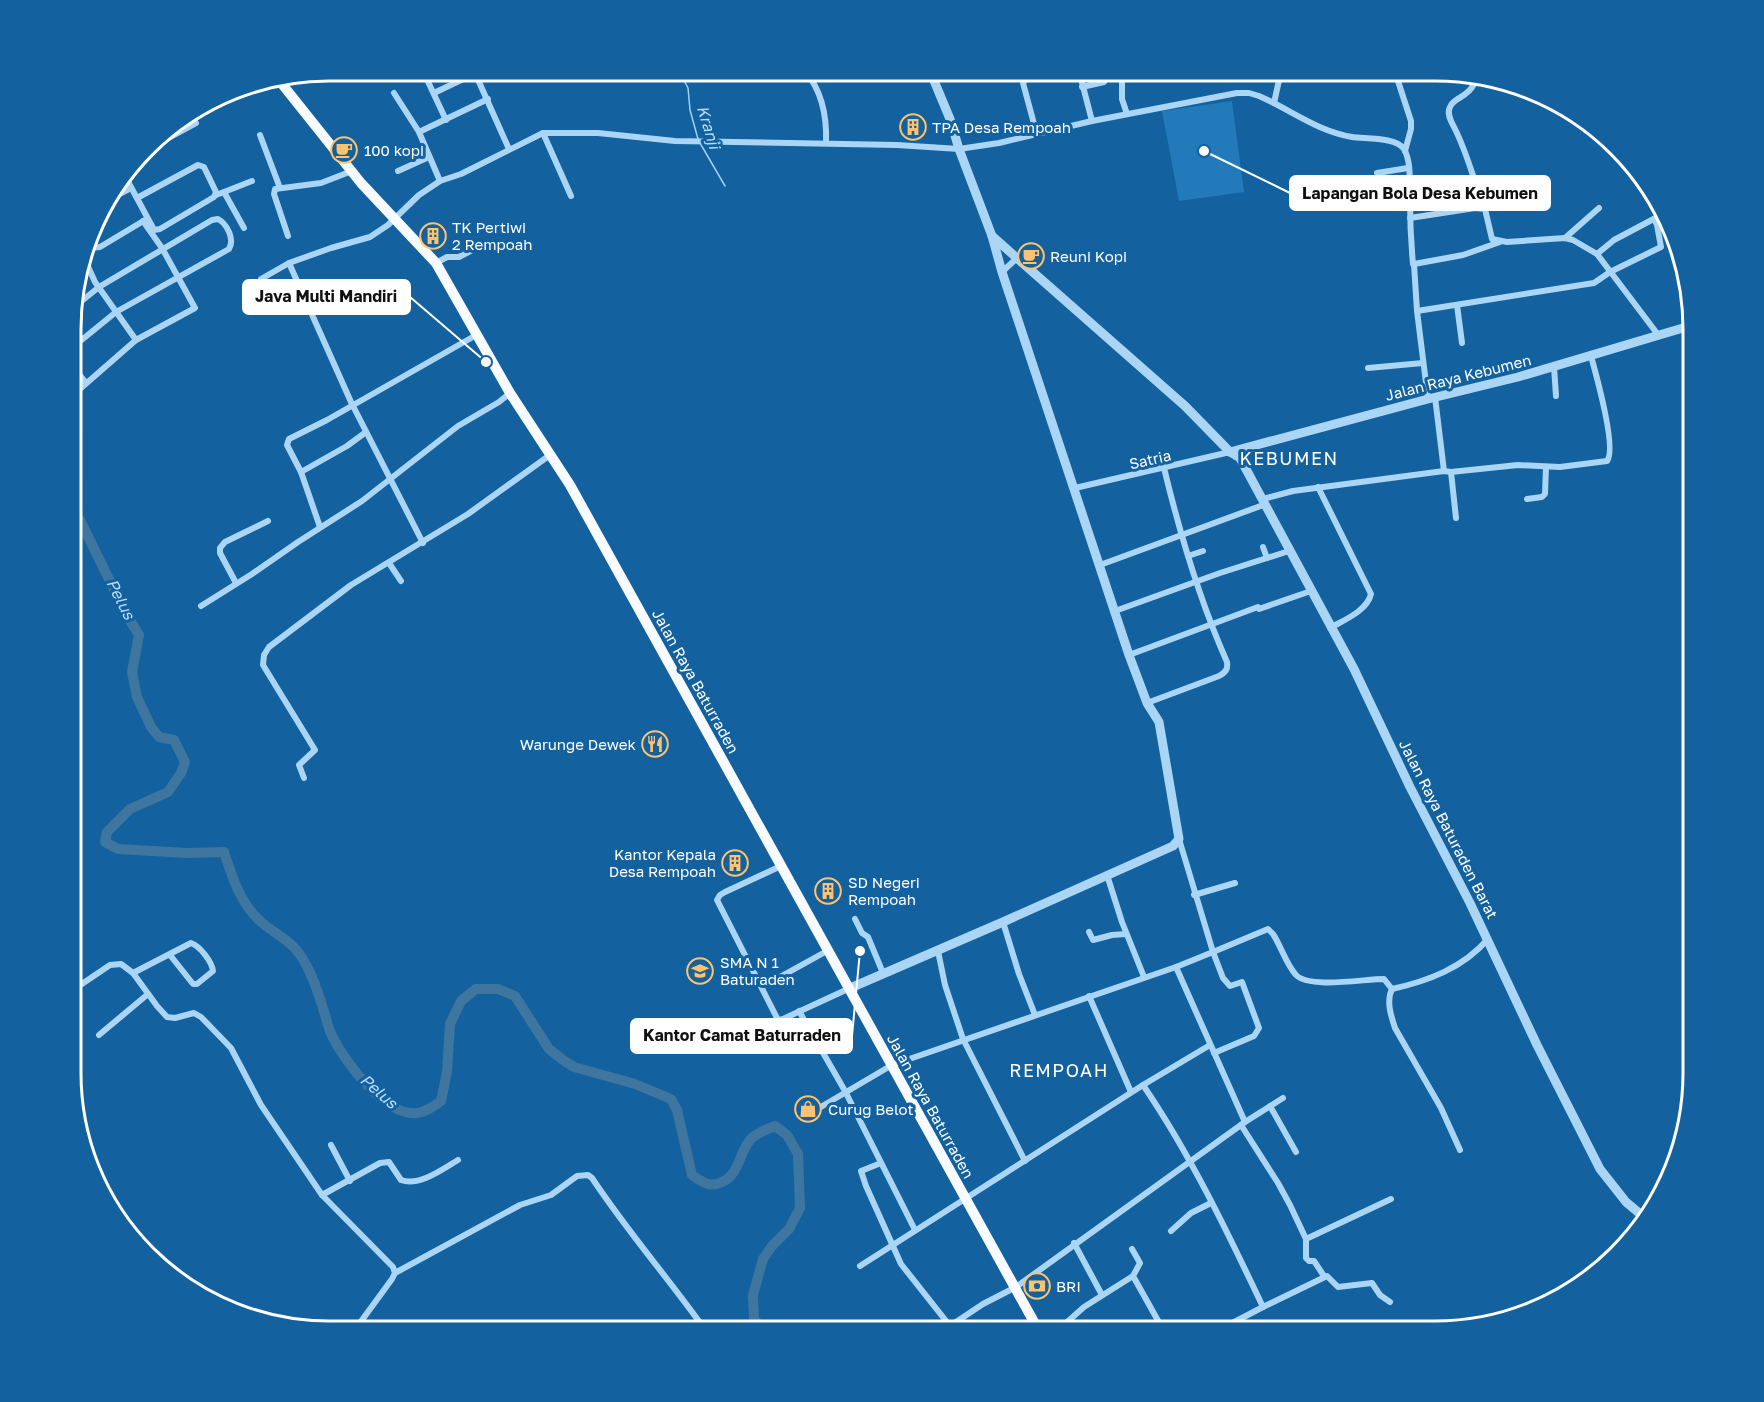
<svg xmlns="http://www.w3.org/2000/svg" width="1764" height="1402" font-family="'Golos Text',sans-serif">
<rect width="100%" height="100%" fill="#13619e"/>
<polygon fill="#227abb" points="1232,101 1244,192 1179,201 1162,111"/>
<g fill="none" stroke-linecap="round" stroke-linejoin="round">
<g stroke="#9cd2f7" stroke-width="1.5">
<polyline points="679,71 688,88 690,110 698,139"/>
<polyline points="700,143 725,186"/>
</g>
<path stroke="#3f76a0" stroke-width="10" d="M72,513L80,520L126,614L139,635L132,672L137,697L151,727L159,737L174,740L185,762L181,773L168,792L130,809L107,832L105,842L118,849L187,853L224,852C232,877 240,902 259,920C271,932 288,938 298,952C311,969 319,995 325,1015C327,1022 329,1030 332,1036C345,1061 385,1117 417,1113C426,1112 434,1106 441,1101L447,1072L450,1024L461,1001L476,989H498L515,996L549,1049L563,1060L574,1067L635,1084L671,1099L677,1110L692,1175C702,1182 710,1188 722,1182C739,1175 739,1153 750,1140C756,1133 767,1129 775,1126L787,1135L798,1154L800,1208L789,1229L772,1246L763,1259L753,1295L754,1319L764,1331"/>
<g stroke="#aad5f4" stroke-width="6">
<polyline points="423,71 446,120"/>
<polyline points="472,71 475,73 509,149"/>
<path d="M805,71C823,92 827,117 826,143"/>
<polyline points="1036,71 1027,77 1023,83 1037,135"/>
<polyline points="1079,71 1092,121"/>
<polyline points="1122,71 1122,99 1127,114"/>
<path d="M1477,77C1470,99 1454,96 1450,107C1446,114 1452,123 1455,129C1468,155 1474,182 1485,209"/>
<polyline points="1397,78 1411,121 1411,129 1405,151"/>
<polyline points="1082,87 1104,82 1109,71"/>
<polyline points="394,93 419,132 440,181"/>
<polyline points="434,93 480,71"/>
<polyline points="1274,103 1281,71"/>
<polyline points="419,132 488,99"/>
<polyline points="543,133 571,196"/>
<polyline points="260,135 280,188"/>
<polyline points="146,150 196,123"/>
<polyline points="398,171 429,157"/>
<polyline points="1377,173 1408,168"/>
<polyline points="125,176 153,228 154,230 160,229 214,197 216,192 204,167 198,165 137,198"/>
<polyline points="224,192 252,181"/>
<polyline points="216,195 224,192 244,228"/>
<polyline points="104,202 131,188"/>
<polyline points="1410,218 1475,208 1485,209 1492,239 1507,242 1565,238 1573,240 1597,254 1659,336"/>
<polyline points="288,236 274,194 275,189 321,183 352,171"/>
<polyline points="1565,238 1599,208"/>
<polyline points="89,248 100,247 145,220"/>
<polyline points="1597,254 1614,240 1663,214"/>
<polyline points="85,260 95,282 136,340"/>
<polyline points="436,263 447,257 459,257 482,245"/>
<polyline points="1414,264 1463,255 1500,242"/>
<polyline points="1002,272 1017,258"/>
<polyline points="261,279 289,263"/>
<polyline points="1457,305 1462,343"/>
<polyline points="1417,311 1594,283 1610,272 1661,247 1657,225 1654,219"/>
<path d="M73,347L116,312L229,249C235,239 227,224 218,219L212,220L99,287L73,308"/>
<polyline points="73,367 86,383"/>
<polyline points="1554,367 1556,396"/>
<polyline points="1368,368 1423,363"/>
<polyline points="73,395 136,340 195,308 162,248 143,221"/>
<polyline points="1435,397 1444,471"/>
<polyline points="301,472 347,446 366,432"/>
<polyline points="1451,472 1456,518"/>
<path d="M1318,487L1371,594C1367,611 1344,620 1330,628"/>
<polyline points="1075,488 1230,452"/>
<path d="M1263,499L1293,491L1444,471L1451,472L1518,465L1560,467L1607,461C1617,449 1596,374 1591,356"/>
<polyline points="1527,499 1542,497 1545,494 1546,467"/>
<polyline points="320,527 301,472 287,445 289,439 327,420 478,334"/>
<path d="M423,543L351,402L289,263L331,248L370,237L388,225L419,195L440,181L461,174L543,133H598L675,141L897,145L959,149L999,143L1092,121L1237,93H1249L1259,96C1291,110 1317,131 1352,137C1365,139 1397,137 1404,149C1412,163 1409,184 1410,200C1410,221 1411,243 1413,264H1414L1417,311L1428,399"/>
<polyline points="1263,547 1267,558"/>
<polyline points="1188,556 1203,551"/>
<polyline points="389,563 401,581"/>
<polyline points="1100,565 1266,504"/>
<polyline points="236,583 220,553 220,548 225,542 268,521"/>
<polyline points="201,606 252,574 298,542 362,501 458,426 499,402 510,393"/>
<polyline points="1115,611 1220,573 1289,551"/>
<polyline points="72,617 74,616"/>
<polyline points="1129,655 1258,607 1259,609 1311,591"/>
<path d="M1147,703L1219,676C1226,672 1228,669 1227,662C1199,599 1180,534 1164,468"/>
<polyline points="304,778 299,765 315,750 263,665 264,655 269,647 351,585 468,514 550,455"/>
<polyline points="781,866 725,892 720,895 717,900 777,1018 779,1020 783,1019 848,989"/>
<polyline points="1107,875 1122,922 1144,977"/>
<polyline points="1194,895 1235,883"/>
<polyline points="855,919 862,933 868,937 883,973"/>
<polyline points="1003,922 1019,974 1035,1015"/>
<polyline points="1089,932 1093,940 1112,935 1126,934"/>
<polyline points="938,951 945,985 963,1039 1025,1161"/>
<path d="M133,973L191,943C200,946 212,962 213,971L197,984H193L170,955"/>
<polyline points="762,987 827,951"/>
<path d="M1392,989C1386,1001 1391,1016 1395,1028L1441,1108L1460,1150"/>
<path d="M1392,989C1428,981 1463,968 1488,939"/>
<polyline points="71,990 76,988 110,965 121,964 133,973 157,1006 167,1017 175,1018 194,1013 201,1017 231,1048 261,1105 322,1195 393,1267 395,1273"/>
<polyline points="1089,996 1131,1092"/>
<polyline points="799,1011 845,1091 915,1230"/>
<polyline points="99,1035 148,994"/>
<path d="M1214,1053L1254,1036L1259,1028L1242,982L1230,986L1223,978L1213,952L1268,929L1273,934C1281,946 1286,964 1296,975C1310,989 1364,979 1384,979L1392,989"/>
<path d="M1143,1085C1190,1154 1227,1231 1263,1307L1327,1276L1338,1287L1372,1283L1380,1295L1390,1302"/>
<polyline points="1270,1106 1296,1152"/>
<polyline points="814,1111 892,1065 1176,967 1213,952 1179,839"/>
<polyline points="1245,1122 1283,1098"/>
<polyline points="1241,1125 1278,1183 1290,1205 1306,1239 1306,1258 1309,1261 1314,1261 1324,1276"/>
<polyline points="331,1145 350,1181"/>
<polyline points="881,1163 861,1171 866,1186 901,1264 950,1326"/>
<path d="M322,1195L380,1163L389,1162L401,1180C419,1187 443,1169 458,1160"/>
<polyline points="1171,1231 1191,1213 1211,1203"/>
<polyline points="1306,1239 1391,1199"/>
<polyline points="1074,1243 1102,1295"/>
<polyline points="1132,1249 1140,1263 1133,1276 1161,1326 1153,1331"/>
<polyline points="860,1266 1143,1085 1210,1045"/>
<path d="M354,1331L392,1279L395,1273L520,1205L551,1195L577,1176L588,1175L592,1178C627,1231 669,1279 706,1331"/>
<polyline points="946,1331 950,1326 983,1304 1016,1287 1245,1122 1176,967"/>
<polyline points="1057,1331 1084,1307 1133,1276"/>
<polyline points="1217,1331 1263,1307"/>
</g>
<g stroke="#aad5f4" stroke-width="9">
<polyline points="992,236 1185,406 1230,452 1240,458 1354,669 1410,787 1470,903 1537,1045 1600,1169 1626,1202 1645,1218"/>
<polyline points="1230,452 1428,399 1518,377 1693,325"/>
<polyline points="848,989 1003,922 1173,846 1179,839 1159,722 1147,703 1129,655 1002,272 992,236 959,149 950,119 930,71"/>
</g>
<polyline stroke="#f7fbff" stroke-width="10" points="278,79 361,183 436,263 510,393 570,485 1039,1331"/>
</g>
<defs>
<g id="building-ring" transform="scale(1.35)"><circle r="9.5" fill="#13619e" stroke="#ffc26d" stroke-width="1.5"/><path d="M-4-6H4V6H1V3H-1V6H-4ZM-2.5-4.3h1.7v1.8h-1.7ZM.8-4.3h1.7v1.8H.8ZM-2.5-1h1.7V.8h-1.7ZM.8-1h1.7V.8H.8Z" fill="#ffc26d"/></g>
<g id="cafe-ring" transform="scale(1.35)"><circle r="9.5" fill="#13619e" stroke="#ffc26d" stroke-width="1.5"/><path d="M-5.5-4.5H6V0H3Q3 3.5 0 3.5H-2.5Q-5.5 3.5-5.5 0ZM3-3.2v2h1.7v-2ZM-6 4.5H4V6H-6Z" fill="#ffc26d"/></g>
<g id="restaurant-ring" transform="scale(1.35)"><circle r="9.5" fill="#13619e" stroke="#ffc26d" stroke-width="1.5"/><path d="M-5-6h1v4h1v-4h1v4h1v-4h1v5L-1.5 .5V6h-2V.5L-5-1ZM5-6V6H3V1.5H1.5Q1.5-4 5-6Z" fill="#ffc26d"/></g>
<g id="school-ring" transform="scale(1.35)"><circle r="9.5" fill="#13619e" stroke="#ffc26d" stroke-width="1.5"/><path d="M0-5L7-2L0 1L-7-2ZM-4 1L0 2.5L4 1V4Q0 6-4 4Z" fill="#ffc26d"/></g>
<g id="shop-ring" transform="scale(1.35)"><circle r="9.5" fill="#13619e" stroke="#ffc26d" stroke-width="1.5"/><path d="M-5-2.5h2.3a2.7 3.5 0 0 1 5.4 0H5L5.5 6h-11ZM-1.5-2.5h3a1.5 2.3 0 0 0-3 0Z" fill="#ffc26d"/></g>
<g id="bank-ring" transform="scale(1.35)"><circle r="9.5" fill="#13619e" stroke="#ffc26d" stroke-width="1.5"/><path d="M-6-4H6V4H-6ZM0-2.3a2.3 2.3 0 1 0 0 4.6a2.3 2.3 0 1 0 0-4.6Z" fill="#ffc26d"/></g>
</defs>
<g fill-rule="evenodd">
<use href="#building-ring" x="913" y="127"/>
<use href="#cafe-ring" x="344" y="150"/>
<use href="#building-ring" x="433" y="236"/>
<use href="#cafe-ring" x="1031" y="256"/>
<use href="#restaurant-ring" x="655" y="744"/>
<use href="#building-ring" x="735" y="863"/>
<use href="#building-ring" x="828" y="891"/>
<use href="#school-ring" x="700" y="971"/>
<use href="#shop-ring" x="808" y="1109"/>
<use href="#bank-ring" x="1037" y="1286"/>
</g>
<g text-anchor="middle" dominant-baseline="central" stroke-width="6" stroke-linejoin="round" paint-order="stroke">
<g font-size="15" fill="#fff" stroke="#13619e" text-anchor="start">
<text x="932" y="127">TPA Desa Rempoah</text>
<text x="364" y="150">100 kopi</text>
<text x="452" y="227">TK Pertiwi<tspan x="452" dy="17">2 Rempoah</tspan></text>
<text x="1050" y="256">Reuni Kopi</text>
<text x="636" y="744" text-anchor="end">Warunge Dewek</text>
<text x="716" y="854" text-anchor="end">Kantor Kepala<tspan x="716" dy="17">Desa Rempoah</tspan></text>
<text x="848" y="882">SD Negeri<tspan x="848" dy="17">Rempoah</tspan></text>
<text x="720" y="962">SMA N 1<tspan x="720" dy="17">Baturaden</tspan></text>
<text x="828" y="1109">Curug Belot</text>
<text x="1056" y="1286">BRI</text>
</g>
<g font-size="15" fill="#fff" stroke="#13619e">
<text transform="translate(1458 377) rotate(-14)">Jalan Raya Kebumen</text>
<text transform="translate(1150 459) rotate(-13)">Satria</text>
<text transform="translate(696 681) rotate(61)">Jalan Raya Baturraden</text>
<text transform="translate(1449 829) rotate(63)">Jalan Raya Baturaden Barat</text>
<text transform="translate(931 1106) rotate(61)">Jalan Raya Baturraden</text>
</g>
<g font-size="16" font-style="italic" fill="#b6defa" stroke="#13619e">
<text transform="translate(709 127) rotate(73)">Kranji</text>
<text transform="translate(121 599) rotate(63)">Pelus</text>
<text transform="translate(379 1091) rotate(41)">Pelus</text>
</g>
<g font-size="18" letter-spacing="1.5" fill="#fff" stroke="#13619e">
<text x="1289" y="458">KEBUMEN</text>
<text x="1059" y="1070">REMPOAH</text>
</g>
</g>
<path d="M0 0H1764V1402H0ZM329 81H1435A248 248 0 0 1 1683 329V1073A248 248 0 0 1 1435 1321H329A248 248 0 0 1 81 1073V329A248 248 0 0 1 329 81Z" fill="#13619e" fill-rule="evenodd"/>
<path fill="none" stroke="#fff" stroke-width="3" d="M329 81H1435A248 248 0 0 1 1683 329V1073A248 248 0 0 1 1435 1321H329A248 248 0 0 1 81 1073V329A248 248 0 0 1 329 81Z"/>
<path fill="none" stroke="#fff" stroke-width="2" d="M1204 151L1290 193M486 362L410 297M860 951L852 1036"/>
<g fill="#fff" stroke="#13619e" stroke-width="2">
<circle cx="1204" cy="151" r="6"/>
<circle cx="486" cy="362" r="6"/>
<circle cx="860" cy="951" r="6"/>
</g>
<g fill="#fff" stroke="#fff" stroke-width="2">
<rect x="1290" y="176" width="260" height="34" rx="6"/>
<rect x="243" y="280" width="167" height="34" rx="6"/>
<rect x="631" y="1019" width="221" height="34" rx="6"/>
</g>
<g font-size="16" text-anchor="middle" font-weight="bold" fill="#111">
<text x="1420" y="199">Lapangan Bola Desa Kebumen</text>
<text x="326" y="302">Java Multi Mandiri</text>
<text x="742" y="1041">Kantor Camat Baturraden</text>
</g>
</svg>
